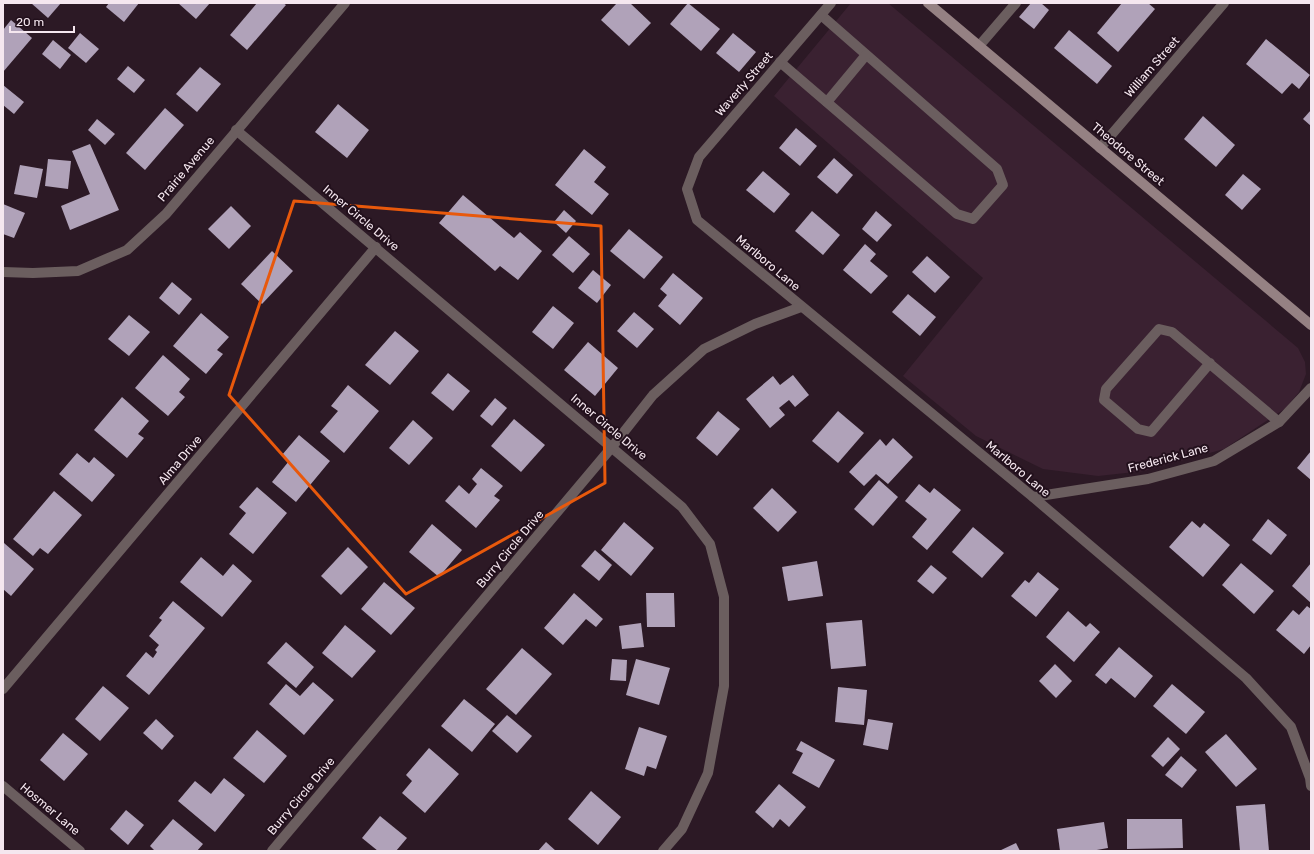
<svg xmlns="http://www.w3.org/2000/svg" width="1314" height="854" font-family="Rubik,sans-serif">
<rect width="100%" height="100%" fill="#2c1925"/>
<polygon fill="#3a2131" points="851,3 888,3 1298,348 1305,362 1306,374 1299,392 1286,408 1224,449 1144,471 1098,476 1043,469 976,436 903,376 983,278 774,96"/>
<g fill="#b0a2b9">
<polygon points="31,3 61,3 48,18"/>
<polygon points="109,3 139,3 124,22 106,7"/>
<polygon points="178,3 210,3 196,19"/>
<polygon points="257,3 283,3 286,5 247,50 230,35"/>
<polygon points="617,3 630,3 651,23 629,46 601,20"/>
<polygon points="688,3 720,29 701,51 670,24"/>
<polygon points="1031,3 1041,3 1049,10 1034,29 1019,17"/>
<polygon points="1122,3 1148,3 1155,9 1118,52 1097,33"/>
<polygon points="11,20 32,38 3,72 3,30"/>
<polygon points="1069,30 1112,66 1097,84 1054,48"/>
<polygon points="80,33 99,49 86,63 68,48"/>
<polygon points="733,33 756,52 739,72 716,53"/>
<polygon points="1266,39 1310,75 1299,89 1292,83 1282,94 1246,64"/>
<polygon points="53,40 71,55 60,69 42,54"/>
<polygon points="128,66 145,80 134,93 117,79"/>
<polygon points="200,67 221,84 197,112 176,94"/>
<polygon points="3,85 24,102 14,114 3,105"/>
<polygon points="338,104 369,130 347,158 315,132"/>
<polygon points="165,108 184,125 145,170 126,153"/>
<polygon points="1311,110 1311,126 1303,119"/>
<polygon points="1203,116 1235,145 1216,167 1184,139"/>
<polygon points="97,119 115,134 105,145 88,130"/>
<polygon points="796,128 817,146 800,166 779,148"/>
<polygon points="90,144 119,210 70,230 61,206 90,194 72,151"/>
<polygon points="584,149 606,167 594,182 609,194 592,215 555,185"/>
<polygon points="834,158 853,175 837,194 817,177"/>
<polygon points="48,159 71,161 68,189 45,186"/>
<polygon points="20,165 43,169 37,198 14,194"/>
<polygon points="763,171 790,194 774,213 746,190"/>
<polygon points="1243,174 1261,189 1242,210 1225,195"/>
<polygon points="463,195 514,238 520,232 542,251 518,280 500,266 495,271 439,223"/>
<polygon points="3,204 25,213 14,238 3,234"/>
<polygon points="231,206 251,226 229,249 208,229"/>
<polygon points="564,210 576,221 566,233 554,222"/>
<polygon points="812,211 840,235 823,255 795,231"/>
<polygon points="876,211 892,225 877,242 862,229"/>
<polygon points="629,229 663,257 644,279 610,251"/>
<polygon points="569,236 590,254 573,273 552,255"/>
<polygon points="865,244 876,254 870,261 888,276 871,294 843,270"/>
<polygon points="272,251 293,271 262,304 241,284"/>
<polygon points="927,256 950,277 935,293 912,272"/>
<polygon points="593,270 611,285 597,303 578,288"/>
<polygon points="673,273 703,298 680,325 658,306 667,295 660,289"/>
<polygon points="172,282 192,299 179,315 159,298"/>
<polygon points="908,294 936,317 920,336 892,312"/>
<polygon points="553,306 574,323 553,349 532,332"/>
<polygon points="634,312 654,329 637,348 617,331"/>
<polygon points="201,313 229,337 217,350 223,354 206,374 173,346"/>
<polygon points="129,315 150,332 129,356 108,339"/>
<polygon points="395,331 419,351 390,385 365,365"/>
<polygon points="588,342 618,368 595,396 564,370"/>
<polygon points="163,355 190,379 179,392 185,397 168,416 135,388"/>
<polygon points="448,373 470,391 453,411 431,393"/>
<polygon points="793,375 809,395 795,407 789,400 779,408 785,415 770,428 746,399 773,376 780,385"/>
<polygon points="348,385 379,411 344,453 320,432 338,411 331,406"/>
<polygon points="122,397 149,421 138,434 144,438 127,458 94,430"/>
<polygon points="495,398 507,408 492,426 480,416"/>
<polygon points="718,411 740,429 717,456 696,438"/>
<polygon points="838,411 864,433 838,463 812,441"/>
<polygon points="514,419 545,445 521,472 491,446"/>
<polygon points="413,420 433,438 409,465 389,448"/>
<polygon points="299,435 330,461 296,502 272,482 289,461 282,455"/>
<polygon points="893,438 913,457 888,484 876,474 864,486 849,472 880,439 886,446"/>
<polygon points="1311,451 1311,480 1297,468"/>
<polygon points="77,453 89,463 94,457 115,475 92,502 59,474"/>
<polygon points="481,468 503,486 494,496 500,500 476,528 445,501 459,485 469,494 477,484 472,479"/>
<polygon points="879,480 898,497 873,526 854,509"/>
<polygon points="919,484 930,493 934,488 961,510 927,550 912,537 927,519 905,501"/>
<polygon points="257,487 287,513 253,554 229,534 246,513 239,507"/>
<polygon points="772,488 797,512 778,532 753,508"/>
<polygon points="54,491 82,515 48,554 40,548 33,556 13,539"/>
<polygon points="1268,519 1287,535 1271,555 1252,540"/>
<polygon points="1192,521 1200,528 1204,523 1230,545 1203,577 1169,547"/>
<polygon points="624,522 654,548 631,576 601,550"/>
<polygon points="432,524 462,550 439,577 409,552"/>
<polygon points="973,527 1004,553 982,578 952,552"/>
<polygon points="4,543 34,569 11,596 3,589"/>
<polygon points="348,547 368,567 341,595 321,576"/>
<polygon points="595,550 612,565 599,581 581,566"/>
<polygon points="201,557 223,576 233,564 252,581 222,617 180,582"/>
<polygon points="817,561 823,596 788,601 782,567"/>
<polygon points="1241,563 1274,591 1254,614 1222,585"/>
<polygon points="1311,563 1311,603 1292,586"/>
<polygon points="931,565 947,578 933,594 917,581"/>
<polygon points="1038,572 1059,589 1036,617 1011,596 1025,580 1029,583"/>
<polygon points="384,582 415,608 391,635 361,609"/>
<polygon points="574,593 603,619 596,627 586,619 563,645 544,628"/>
<polygon points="646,593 674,593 675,627 647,627"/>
<polygon points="173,601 205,628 149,695 126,676 146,652 153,658 157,652 155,650 159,645 149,636 162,620 159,618"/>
<polygon points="1307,606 1311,609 1311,645 1304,654 1276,630 1293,610 1299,615"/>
<polygon points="1068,611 1086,627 1090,623 1100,632 1074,662 1046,637"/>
<polygon points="862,620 866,666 831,669 826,623"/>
<polygon points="641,623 644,647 622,649 619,626"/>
<polygon points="345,625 376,651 352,678 322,653"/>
<polygon points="286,642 314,667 296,688 267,663"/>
<polygon points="1119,647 1153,676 1135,698 1111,678 1106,684 1095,675"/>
<polygon points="522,648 552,674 516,715 486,689"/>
<polygon points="612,659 627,660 626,681 610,680"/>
<polygon points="636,659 670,668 659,705 626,695"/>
<polygon points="1055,664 1072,681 1056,698 1039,681"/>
<polygon points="313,682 334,700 304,735 269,704 286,684 300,696"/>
<polygon points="1172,684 1205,712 1186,734 1153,706"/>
<polygon points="103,686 129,708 100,741 75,719"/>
<polygon points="838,687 867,690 864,725 835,722"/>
<polygon points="464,699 495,724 472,752 441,726"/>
<polygon points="507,715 532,736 517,753 492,731"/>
<polygon points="156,719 174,736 162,750 143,733"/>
<polygon points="868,719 893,723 888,750 863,745"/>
<polygon points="639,727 667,736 656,769 647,766 644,776 625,769"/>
<polygon points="257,730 287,756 264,783 233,758"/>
<polygon points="63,733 88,754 64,781 40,760"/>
<polygon points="1226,734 1257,769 1236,787 1205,752"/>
<polygon points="1168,737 1180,749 1163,767 1151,756"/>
<polygon points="801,741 835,760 819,788 792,773 803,753 796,750"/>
<polygon points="429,748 459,774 425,813 402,793 412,781 406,775"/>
<polygon points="1181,756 1197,770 1182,788 1165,775"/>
<polygon points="224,778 245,795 215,832 178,801 195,781 211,794"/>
<polygon points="779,784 806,807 789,827 780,819 773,828 755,812"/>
<polygon points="591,791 621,817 598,845 568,819"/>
<polygon points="1265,804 1269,851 1240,851 1236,806"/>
<polygon points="126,810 144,825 128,845 110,829"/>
<polygon points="380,816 407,838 396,851 378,851 362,838"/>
<polygon points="173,819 203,844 197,851 155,851 150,846"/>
<polygon points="1127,819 1182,819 1183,848 1127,849"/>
<polygon points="1104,822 1108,848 1091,851 1060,851 1057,829"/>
<polygon points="546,842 556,851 538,851"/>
<polygon points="1016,843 1020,851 999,851"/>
</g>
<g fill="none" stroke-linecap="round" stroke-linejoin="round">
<g stroke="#6b5e5f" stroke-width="10">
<polyline points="979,46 1016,3"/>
<polyline points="780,62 957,214 973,219 1003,185 997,169 821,15"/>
<polyline points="827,102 866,55"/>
<polyline points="1210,363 1151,432 1138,429 1104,400 1106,389 1159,329 1172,332 1279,422"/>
</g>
<g stroke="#6b5e5f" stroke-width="10">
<polyline points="831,3 699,157 687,189 697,220 1033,497 1246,678 1291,727 1310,778 1311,786"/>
<polyline points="236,130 682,507 710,544 724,597 724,686 708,773 682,829 663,851"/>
<polyline points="1100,148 1224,3"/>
<polyline points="3,272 33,273 78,271 127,250 166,214 345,3"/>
<polyline points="1033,497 1148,479 1214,461 1279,422 1311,388"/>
<polyline points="3,689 376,247"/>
<polyline points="3,786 80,851"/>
<polyline points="272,851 612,447 653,395 704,349 755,324 801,307"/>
</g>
<polyline stroke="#958183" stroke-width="10" points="928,3 1311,325"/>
</g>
<path fill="none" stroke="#e8590c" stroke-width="3" stroke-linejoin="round" d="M294,201L601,226L605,483L406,594L229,395Z"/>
<g text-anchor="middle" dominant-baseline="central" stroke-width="4" stroke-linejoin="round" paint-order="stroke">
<g font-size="12" fill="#f5e7ef" stroke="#22101c">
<text transform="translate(1152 67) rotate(-49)">William Street</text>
<text transform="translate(744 84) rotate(-49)">Waverly Street</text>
<text transform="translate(1128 154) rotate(40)">Theodore Street</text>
<text transform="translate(186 169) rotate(-50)">Prairie Avenue</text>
<text transform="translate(361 218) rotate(40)">Inner Circle Drive</text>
<text transform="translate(768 263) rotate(40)">Marlboro Lane</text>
<text transform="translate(609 427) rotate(40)">Inner Circle Drive</text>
<text transform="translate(1168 458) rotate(-15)">Frederick Lane</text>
<text transform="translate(180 460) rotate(-50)">Alma Drive</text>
<text transform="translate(1018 469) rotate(40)">Marlboro Lane</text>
<text transform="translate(510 549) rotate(-50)">Burry Circle Drive</text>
<text transform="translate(301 796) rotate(-50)">Burry Circle Drive</text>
<text transform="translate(50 809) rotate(40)">Hosmer Lane</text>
</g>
</g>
<rect width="1314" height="854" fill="none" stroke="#f5e7ef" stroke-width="8"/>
<path d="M10 26v6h64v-6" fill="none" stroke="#f5e7ef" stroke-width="2"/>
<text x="16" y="26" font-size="12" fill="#f5e7ef" stroke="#22101c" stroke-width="3" paint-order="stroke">20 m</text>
</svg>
